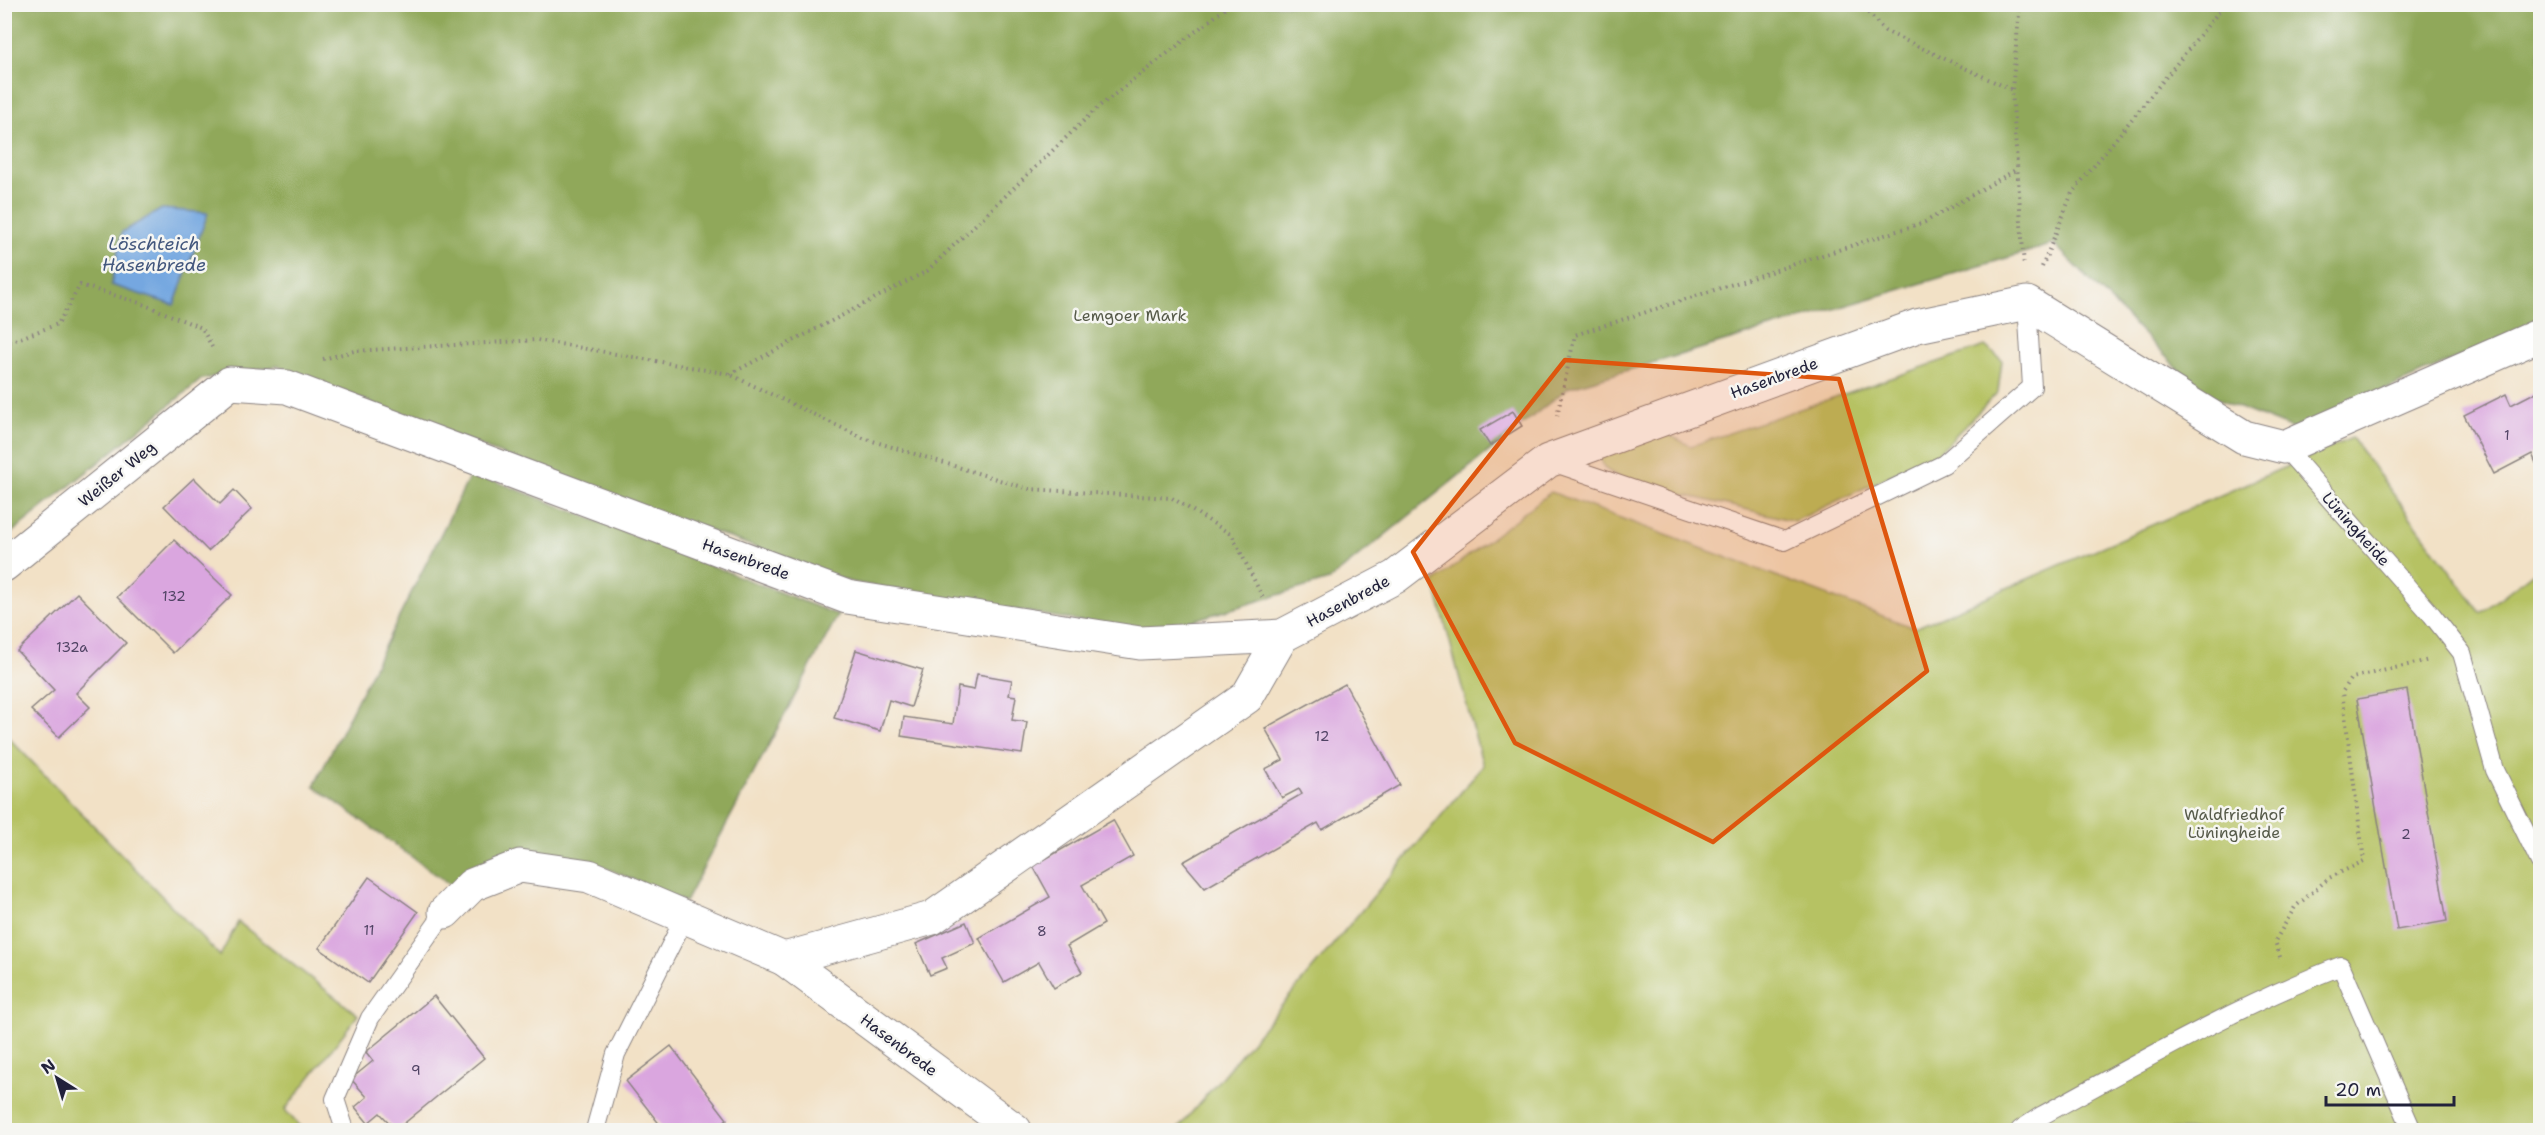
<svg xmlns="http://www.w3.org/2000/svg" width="2545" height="1135" font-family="'Shantell Sans',sans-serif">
<rect width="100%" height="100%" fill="#f6f6f2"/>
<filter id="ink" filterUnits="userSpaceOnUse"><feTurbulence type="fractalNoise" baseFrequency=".0167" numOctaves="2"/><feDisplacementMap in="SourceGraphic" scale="12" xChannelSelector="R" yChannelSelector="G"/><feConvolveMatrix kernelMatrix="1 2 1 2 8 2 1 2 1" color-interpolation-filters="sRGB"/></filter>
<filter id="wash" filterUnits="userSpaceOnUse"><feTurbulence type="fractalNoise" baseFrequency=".008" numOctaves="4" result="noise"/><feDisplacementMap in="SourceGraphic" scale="24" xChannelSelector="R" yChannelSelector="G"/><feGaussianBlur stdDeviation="1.35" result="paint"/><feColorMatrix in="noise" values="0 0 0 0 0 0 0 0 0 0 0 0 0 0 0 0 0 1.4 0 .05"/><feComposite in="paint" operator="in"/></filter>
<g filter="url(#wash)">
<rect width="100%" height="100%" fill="#f2e1c6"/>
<g fill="#b6c264" stroke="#6c7250" stroke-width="1.5">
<polygon points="1985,346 2002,360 1998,392 1938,453 1795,521 1625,481 1605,469 1599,456 1663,432 1691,446"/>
<polygon points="2352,438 2481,613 2540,567 2540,1130 1177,1130 1483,766 1434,582 1551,492 1915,628"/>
<polygon points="4,733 220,956 238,922 358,1015 285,1110 303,1130 5,1130"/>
</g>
<g fill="#90a85a" stroke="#59654a" stroke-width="1.5">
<polygon points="5,5 2540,5 2540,321 2295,430 2202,393 2054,244 1568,388 1329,580 1150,633 850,582 488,449 278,366 202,379 5,538"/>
<polygon points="472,472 838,615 685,902 592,862 456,889 314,786"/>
</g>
<polygon fill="#74a7e0" stroke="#4b648e" stroke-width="1.5" points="162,209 208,213 174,305 111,285 122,232"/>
<g id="blocks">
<g fill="#daa6df">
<polygon points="2540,390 2540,461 2536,463 2532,454 2494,474 2464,415 2506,394 2511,405"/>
<polygon points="1513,411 1522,426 1490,446 1480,430"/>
<polygon points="194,478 220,504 234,490 252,509 208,551 164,506"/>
<polygon points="174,540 232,595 173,653 117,597"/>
<polygon points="77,593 126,643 76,693 90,707 59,737 31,710 54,690 17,651"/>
<polygon points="856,650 923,670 911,707 889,700 880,731 834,718"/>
<polygon points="977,674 1012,680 1009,695 1016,696 1012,720 1027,722 1022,754 901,736 904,717 953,724 958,687 974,690"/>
<polygon points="1345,684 1400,785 1322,830 1318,823 1205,888 1183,862 1302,794 1299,789 1282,798 1265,769 1283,760 1265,728"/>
<polygon points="2407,690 2447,921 2397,930 2357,699"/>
<polygon points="1113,820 1133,856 1082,885 1104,924 1067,946 1082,972 1054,988 1039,962 1004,982 979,938 1050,897 1033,866"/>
<polygon points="369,877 418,912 368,983 319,948"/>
<polygon points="966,922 975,943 942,958 947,968 930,975 916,944"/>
<polygon points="434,996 484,1058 396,1130 380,1113 368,1123 355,1107 367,1097 351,1079 373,1061 366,1052"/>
<polygon points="671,1046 727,1119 712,1130 664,1130 626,1081"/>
</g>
</g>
</g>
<g filter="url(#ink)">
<use href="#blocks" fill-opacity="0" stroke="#8a8280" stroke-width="1.5"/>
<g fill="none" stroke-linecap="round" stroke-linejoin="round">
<g stroke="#8a8280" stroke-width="20">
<g id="service">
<polyline points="2284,447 2432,615 2462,653 2495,770 2540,862"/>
<polyline points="1552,462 1785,541 1944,464 2032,387 2027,303"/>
<polyline points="345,1130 335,1099 370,1018 445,912"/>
<polyline points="595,1130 616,1054 685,917"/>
<path d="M2020,1130L2041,1116C2140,1062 2237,1006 2341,966L2412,1130"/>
</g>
</g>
<g stroke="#8a8280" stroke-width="35">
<g id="minor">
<polyline points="4,565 230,383 287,387 847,597 1140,643 1282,636 1395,577 1548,461 1917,326 2027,303 2244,437 2284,447 2540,335"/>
<polyline points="445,912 472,885 520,866 589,876 784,959"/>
<polyline points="1015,1130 784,959 932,918 1247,697 1282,636"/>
</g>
</g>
<g stroke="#8a8280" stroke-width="4" stroke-dasharray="1.5 4.5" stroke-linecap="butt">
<polyline points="1860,4 1885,31 2012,90"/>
<polyline points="2020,4 2012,90 2024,267"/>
<polyline points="2042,267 2072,193 2225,4"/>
<polyline points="4,344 58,324 80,285 140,303 202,328 213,349"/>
<polyline points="323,359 354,351 537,340 729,374 863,438 1029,489 1172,498 1232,535 1263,598"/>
<polyline points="730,374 927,271 1097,108 1231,4"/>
<polyline points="1557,416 1575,335 1925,222 2017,169"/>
<polyline points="2280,957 2275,941 2295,907 2329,878 2364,861 2342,692 2352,678 2429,660"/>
</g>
<use href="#service" stroke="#fff" stroke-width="18"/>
<use href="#minor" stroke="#fff" stroke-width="33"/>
</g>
</g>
<path fill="#de560e" fill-opacity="0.2" stroke="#de560e" stroke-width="4.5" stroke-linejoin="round" d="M1565,360L1839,379L1927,671L1713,842L1515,743L1413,552Z"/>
<g text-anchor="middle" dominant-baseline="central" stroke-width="5" stroke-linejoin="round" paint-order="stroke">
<g font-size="14" fill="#504364">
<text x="2507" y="435">1</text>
<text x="174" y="596">132</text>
<text x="72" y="647">132a</text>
<text x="1322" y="736">12</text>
<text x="2406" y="834">2</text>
<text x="369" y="930">11</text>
<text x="1042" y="931">8</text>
<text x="416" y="1070">9</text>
</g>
<g font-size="16" fill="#565a49" stroke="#f6f6f2">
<text x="1130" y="315">Lemgoer Mark</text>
<text x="2234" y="814">Waldfriedhof<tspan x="2234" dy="18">Lüningheide</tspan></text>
</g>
<g font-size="16" fill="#22223b" stroke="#f6f6f2">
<text transform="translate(1774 378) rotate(-20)">Hasenbrede</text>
<text transform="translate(117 474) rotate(-39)">Weißer Weg</text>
<text transform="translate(2356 529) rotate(48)">Lüningheide</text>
<text transform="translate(746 559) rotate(20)">Hasenbrede</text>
<text transform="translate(1348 601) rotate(-28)">Hasenbrede</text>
<text transform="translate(899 1045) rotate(37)">Hasenbrede</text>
</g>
<g font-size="18" font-style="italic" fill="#43577d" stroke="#f6f6f2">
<text x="154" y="244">Löschteich<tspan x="154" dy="21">Hasenbrede</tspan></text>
</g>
</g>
<rect width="2545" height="1135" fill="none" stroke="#f6f6f2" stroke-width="24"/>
<g transform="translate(57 1078) rotate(323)" stroke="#f6f6f2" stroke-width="4.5" paint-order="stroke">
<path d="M0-4.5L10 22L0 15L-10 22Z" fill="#22223b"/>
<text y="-9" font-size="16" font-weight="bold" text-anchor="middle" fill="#22223b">N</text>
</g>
<path d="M2326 1096v9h128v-9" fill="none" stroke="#22223b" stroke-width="3"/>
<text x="2335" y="1096" font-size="18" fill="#22223b" stroke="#f6f6f2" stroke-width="4.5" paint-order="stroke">20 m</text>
</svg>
